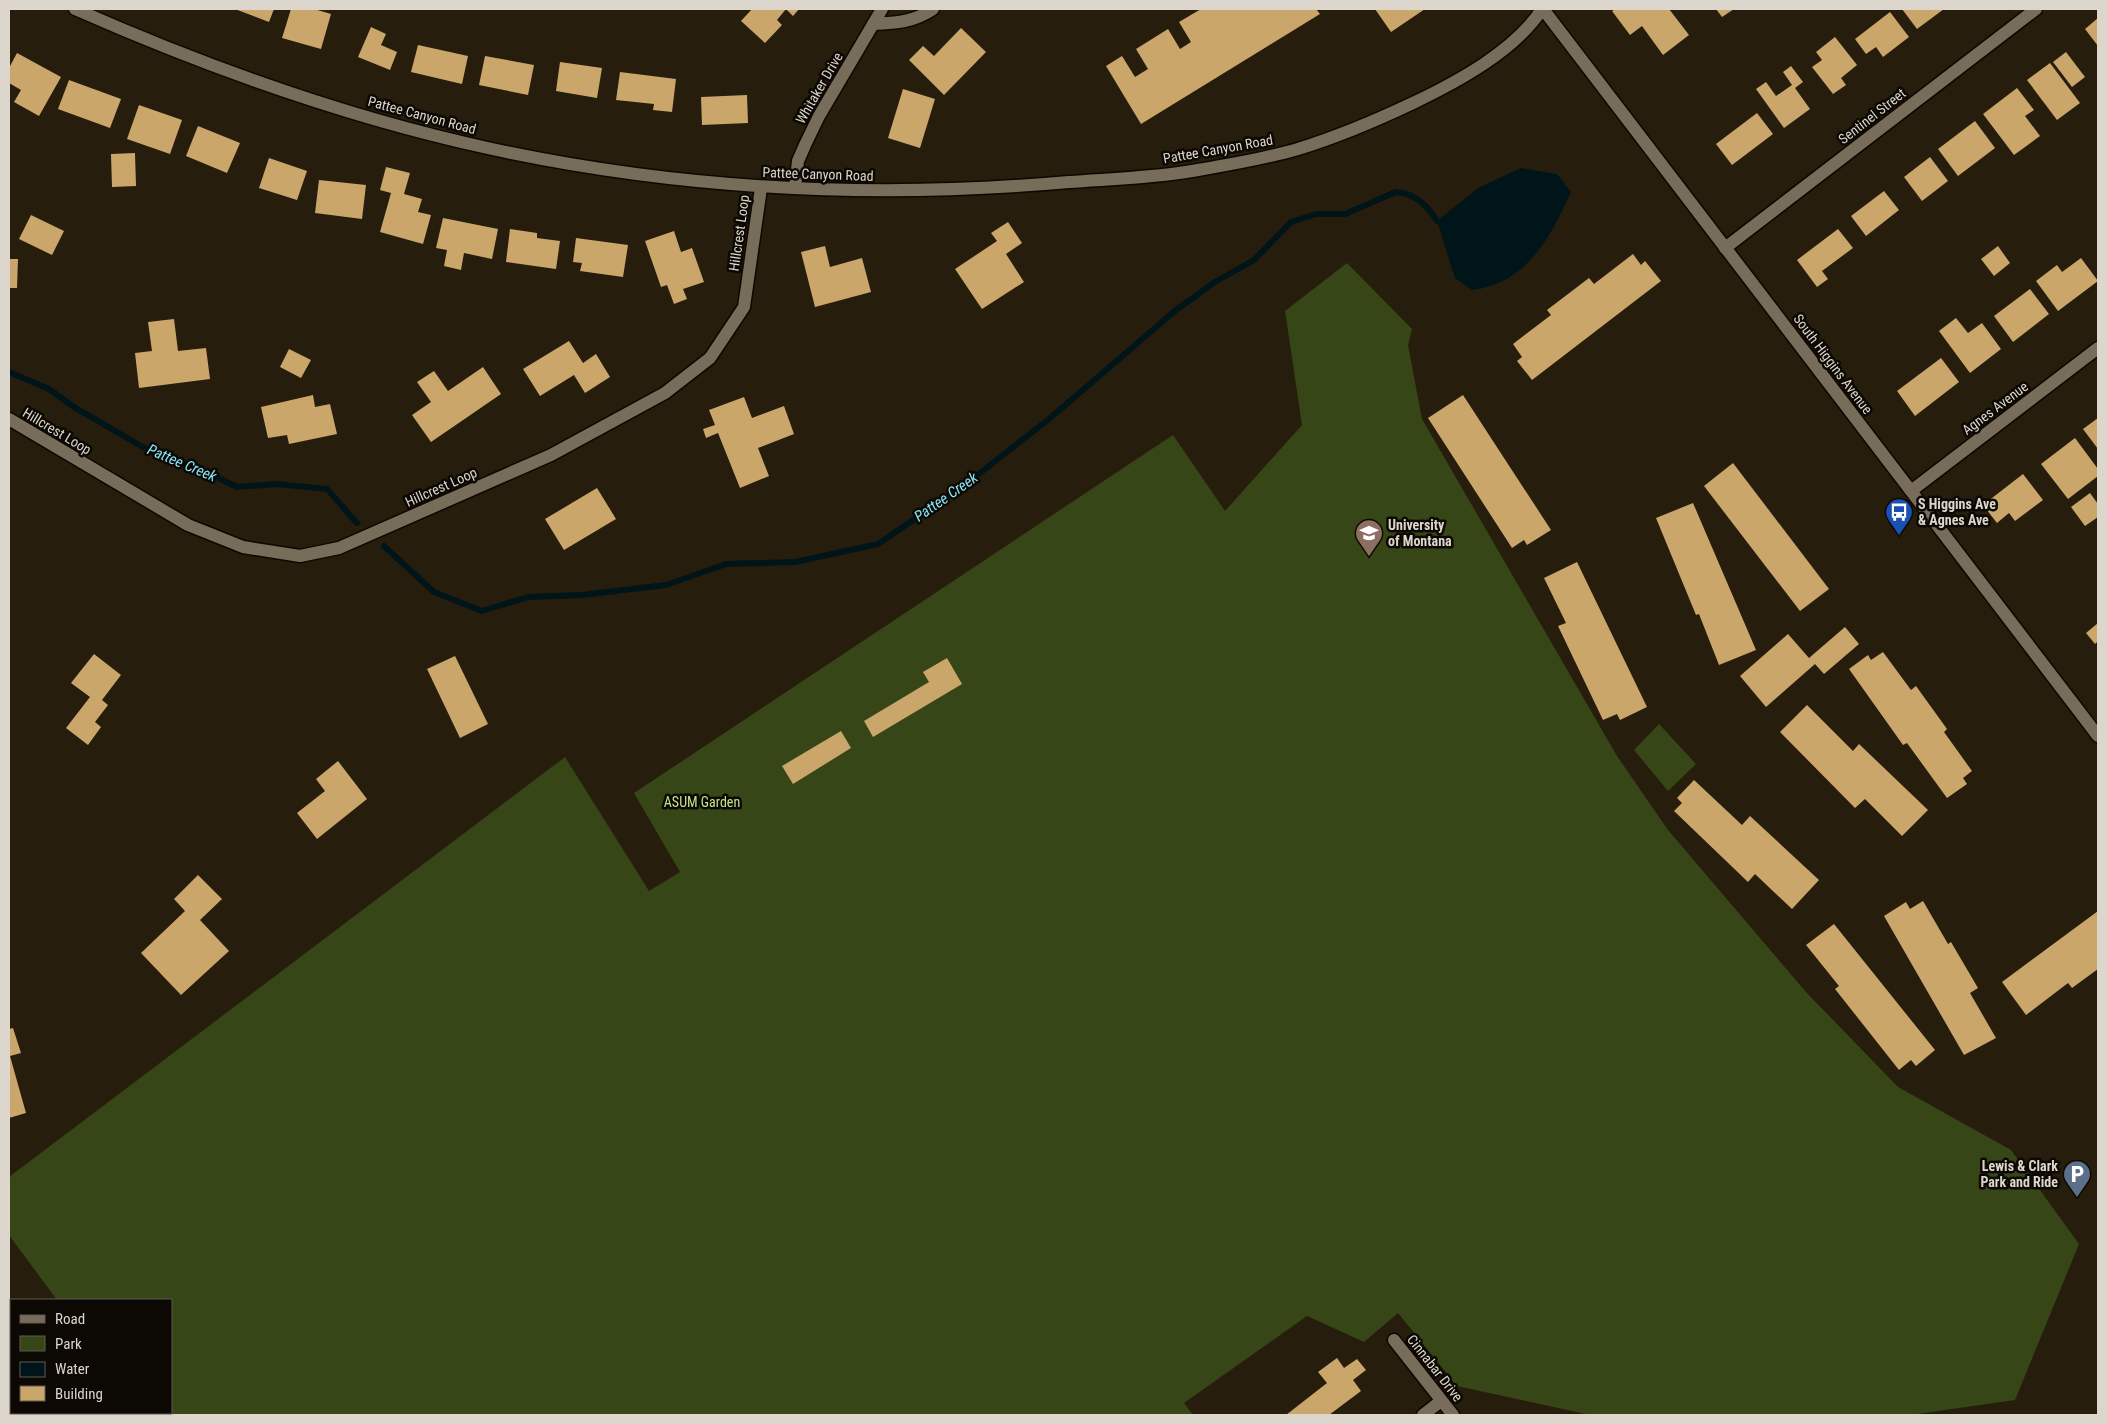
<svg xmlns="http://www.w3.org/2000/svg" width="2107" height="1424" font-family="'Roboto Condensed',sans-serif">
<rect width="100%" height="100%" fill="#271d0d"/>
<g fill="#364617">
<polygon points="1347,263 1412,329 1408,345 1422,419 1617,756 1668,830 1806,992 1898,1087 2011,1150 2079,1244 2015,1400 1910,1415 1590,1415 1457,1386 1398,1313 1364,1342 1307,1316 1184,1403 1193,1415 142,1415 141,1413 171,1413 171,1300 57,1300 9,1235 9,1177 565,757 649,891 680,872 634,793 1173,435 1225,511 1302,425 1285,311"/>
<polygon points="1659,724 1696,764 1668,791 1634,750"/>
</g>
<path fill="#00151a" d="M1521,168L1557,174L1571,192C1550,238 1527,283 1472,290L1455,278L1437,221L1478,188Z"/>
<g fill="none" stroke-linecap="round" stroke-linejoin="round">
<g stroke="#00151a" stroke-width="6">
<polyline points="9,372 49,389 74,407 158,456 204,471 237,487 277,484 327,489 357,523"/>
<path d="M384,546L434,592L482,611L528,597L582,595L666,585L726,564L795,562L878,544L966,484L1049,419L1176,310L1215,282L1254,260L1291,222L1316,214H1345L1396,192C1414,193 1428,206 1437,221"/>
</g>
</g>
<g fill="#cba66a">
<polygon points="235,9 274,9 269,22"/>
<polygon points="291,9 314,9 331,14 321,49 282,38"/>
<polygon points="752,9 799,9 793,16 786,9 777,20 782,25 765,43 741,21"/>
<polygon points="1201,9 1316,9 1320,14 1141,124 1106,66 1122,56 1135,77 1148,69 1136,49 1168,29 1180,49 1191,42 1179,22"/>
<polygon points="1375,9 1425,9 1391,32"/>
<polygon points="1616,9 1669,9 1689,35 1663,55 1642,26 1630,35 1612,11"/>
<polygon points="1716,9 1734,9 1722,17"/>
<polygon points="1902,9 1944,9 1917,29"/>
<polygon points="1890,12 1909,37 1883,57 1876,47 1866,54 1855,39"/>
<polygon points="2098,18 2098,46 2085,29"/>
<polygon points="371,27 386,34 381,45 397,52 390,70 358,57"/>
<polygon points="961,28 986,52 944,95 909,60 923,46 934,56"/>
<polygon points="1835,37 1857,65 1841,78 1846,85 1833,94 1812,67 1822,60 1816,52"/>
<polygon points="418,45 468,56 462,84 411,72"/>
<polygon points="2066,52 2085,77 2072,87 2053,62"/>
<polygon points="17,53 61,77 39,116 14,102 21,90 9,83 9,68"/>
<polygon points="485,56 534,65 528,95 479,85"/>
<polygon points="560,62 602,68 597,98 556,91"/>
<polygon points="2050,63 2080,103 2057,120 2027,80"/>
<polygon points="1791,66 1803,82 1795,88 1810,109 1784,128 1756,89 1766,82 1776,96 1792,85 1783,72"/>
<polygon points="620,72 676,79 672,112 653,110 654,104 616,100"/>
<polygon points="69,80 121,99 110,128 58,109"/>
<polygon points="2017,88 2034,110 2025,116 2040,136 2014,155 1983,114"/>
<polygon points="903,89 935,99 920,148 888,138"/>
<polygon points="747,95 748,123 702,125 701,97"/>
<polygon points="139,105 182,120 170,154 127,139"/>
<polygon points="1757,113 1773,134 1732,165 1716,144"/>
<polygon points="1975,121 1995,148 1958,176 1938,149"/>
<polygon points="198,126 240,143 227,173 186,156"/>
<polygon points="135,153 136,186 112,187 111,154"/>
<polygon points="1930,157 1948,181 1922,201 1904,177"/>
<polygon points="269,158 307,171 297,200 259,188"/>
<polygon points="386,167 410,173 404,194 422,199 418,212 431,215 423,244 380,232 391,193 380,190"/>
<polygon points="319,180 366,185 362,219 315,213"/>
<polygon points="1884,191 1899,210 1866,236 1851,216"/>
<polygon points="31,215 64,231 52,255 19,239"/>
<polygon points="443,218 498,229 492,259 464,253 461,270 444,266 447,250 436,248"/>
<polygon points="1008,222 1022,243 1006,254 1024,282 982,309 955,269 997,241 991,233"/>
<polygon points="510,229 537,233 537,238 560,241 556,269 506,262"/>
<polygon points="1838,229 1853,248 1822,271 1828,279 1817,287 1797,260"/>
<polygon points="674,231 681,252 692,248 704,282 683,289 687,299 674,304 667,285 661,287 645,241"/>
<polygon points="576,238 628,245 623,277 580,271 582,263 573,262"/>
<polygon points="825,246 830,267 862,258 871,292 815,307 801,252"/>
<polygon points="1998,246 2010,263 1994,276 1981,259"/>
<polygon points="1633,254 1641,265 1645,261 1661,281 1532,380 1517,361 1522,357 1513,344 1551,315 1547,310 1589,278 1594,284"/>
<polygon points="2081,258 2098,281 2058,311 2036,281 2057,265 2062,272"/>
<polygon points="9,259 18,259 17,288 9,288"/>
<polygon points="2030,289 2049,314 2013,342 1994,316"/>
<polygon points="1956,318 1968,333 1982,323 2001,349 1970,373 1939,331"/>
<polygon points="174,319 178,351 206,348 210,379 139,388 135,353 152,351 148,322"/>
<polygon points="569,341 583,363 596,354 610,377 585,393 574,375 540,396 523,369"/>
<polygon points="289,349 311,360 301,378 280,367"/>
<polygon points="1941,358 1959,382 1915,416 1897,391"/>
<polygon points="483,367 501,394 431,442 412,415 431,402 417,382 434,371 448,391"/>
<polygon points="313,395 315,407 330,404 337,434 289,444 287,435 268,438 261,407"/>
<polygon points="1463,395 1551,530 1527,545 1524,540 1512,548 1428,418"/>
<polygon points="744,397 752,418 784,406 794,434 758,448 769,476 740,488 718,433 706,438 703,429 715,425 709,410"/>
<polygon points="2098,418 2098,449 2083,429"/>
<polygon points="2075,438 2098,469 2098,476 2068,499 2041,464"/>
<polygon points="1733,463 1829,589 1800,611 1704,486"/>
<polygon points="2023,474 2043,500 2015,521 2009,513 1997,523 1983,505"/>
<polygon points="597,488 616,519 564,550 545,519"/>
<polygon points="2090,493 2098,504 2098,517 2085,526 2071,507"/>
<polygon points="1693,503 1756,650 1719,665 1699,614 1696,615 1656,518"/>
<polygon points="1577,562 1647,707 1620,720 1617,714 1603,720 1558,626 1566,623 1544,578"/>
<polygon points="2098,623 2098,641 2095,644 2086,633"/>
<polygon points="1845,627 1859,644 1824,674 1815,664 1766,707 1740,676 1788,634 1809,658"/>
<polygon points="1883,652 1911,690 1916,686 1947,729 1944,732 1972,771 1963,778 1967,784 1947,798 1907,743 1903,745 1849,669 1868,655 1871,660"/>
<polygon points="94,654 121,675 102,700 108,705 95,722 101,727 88,745 66,728 90,697 71,683"/>
<polygon points="455,656 488,724 460,738 427,669"/>
<polygon points="947,658 962,684 873,737 864,721 929,682 923,672"/>
<polygon points="1807,705 1853,751 1859,744 1928,810 1902,836 1865,799 1855,808 1780,732"/>
<polygon points="841,731 851,748 793,784 782,766"/>
<polygon points="338,761 367,799 317,839 297,813 325,791 316,779"/>
<polygon points="1694,780 1742,825 1750,816 1819,880 1792,909 1755,874 1748,882 1674,811 1682,803 1677,798"/>
<polygon points="198,875 222,899 200,920 229,951 181,995 141,953 185,911 174,899"/>
<polygon points="1923,901 1948,944 1951,942 1978,988 1970,993 1996,1038 1964,1055 1884,916 1906,902 1910,909"/>
<polygon points="2098,911 2098,969 2072,988 2068,983 2026,1015 2002,982"/>
<polygon points="1834,924 1935,1050 1916,1066 1911,1060 1899,1070 1835,989 1839,986 1806,945"/>
<polygon points="13,1028 21,1053 10,1056 26,1113 9,1118 9,1029"/>
<polygon points="1337,1358 1344,1368 1357,1359 1366,1370 1353,1380 1361,1391 1329,1415 1286,1415 1327,1383 1318,1372"/>
</g>
<g fill="none" stroke-linecap="round" stroke-linejoin="round">
<g stroke="#0f0700" stroke-width="15">
<g id="minor">
<path d="M873,24C896,23 914,22 933,9"/>
<polyline points="1725,248 2036,9"/>
<polyline points="9,419 188,525 243,547 300,556 339,548 551,455 665,393 710,358 744,307 761,188"/>
<polyline points="1911,491 2098,348"/>
<polyline points="1394,1340 1453,1415"/>
<polyline points="1423,1415 1441,1401"/>
</g>
</g>
<g stroke="#0f0700" stroke-width="15">
<g id="tertiary">
<path d="M75,9C209,68 348,118 492,149C682,190 876,199 1069,182C1109,179 1152,178 1192,171C1227,165 1264,159 1298,149C1337,137 1375,121 1413,103C1457,82 1515,51 1542,9"/>
<polyline points="795,188 798,161 805,145 819,116 882,9"/>
</g>
</g>
<g stroke="#0f0700" stroke-width="15">
<polyline id="secondary" points="1543,9 2098,736"/>
</g>
<use href="#minor" stroke="#786c5a" stroke-width="12"/>
<use href="#tertiary" stroke="#786c5a" stroke-width="12"/>
<use href="#secondary" stroke="#786c5a" stroke-width="12"/>
</g>
<defs>
<g id="bus-pin" transform="scale(1.4375)"><path d="M0 17L-7.5 6A9.5 9.5 0 1 1 7.5 6Z" fill="#1a4fb4" stroke="#0c0803"/><path d="M-5-6H5V4H4V6H2V4H-2V6H-4V4H-5ZM-3.5-4V0h7V-4ZM-3.5 1.2v1.5H-2V1.2ZM2 1.2v1.5H3.5V1.2Z" fill="#fff"/></g>
<g id="university-pin" transform="scale(1.4375)"><path d="M0 17L-7.5 6A9.5 9.5 0 1 1 7.5 6Z" fill="#8d6e63" stroke="#0c0803"/><path d="M0-5L7-2L0 1L-7-2ZM-4 1L0 2.5L4 1V4Q0 6-4 4Z" fill="#fff"/></g>
<g id="parking-pin" transform="scale(1.4375)"><path d="M0 17L-7.5 6A9.5 9.5 0 1 1 7.5 6Z" fill="#5c6f8a" stroke="#0c0803"/><path d="M-3.5-5.5H1a3.5 3.5 0 0 1 0 7H-1V5.5H-3.5ZM-1-3.4V-.6H.8a1.4 1.4 0 0 0 0-2.8Z" fill="#fff"/></g>
</defs>
<g fill-rule="evenodd">
<use href="#bus-pin" x="1899" y="512"/>
<use href="#university-pin" x="1369" y="533"/>
<use href="#parking-pin" x="2077" y="1174"/>
</g>
<g text-anchor="middle" dominant-baseline="central" stroke-width="5" stroke-linejoin="round" paint-order="stroke">
<g font-size="14" fill="#ddd6cc" stroke="#0c0803">
<text transform="translate(819 88) rotate(-60)">Whitaker Drive</text>
<text transform="translate(422 115) rotate(15)">Pattee Canyon Road</text>
<text transform="translate(1872 116) rotate(-38)">Sentinel Street</text>
<text transform="translate(1218 149) rotate(-10)">Pattee Canyon Road</text>
<text transform="translate(818 174) rotate(2)">Pattee Canyon Road</text>
<text transform="translate(739 233) rotate(-82)">Hillcrest Loop</text>
<text transform="translate(1833 364) rotate(53)">South Higgins Avenue</text>
<text transform="translate(1995 408) rotate(-37)">Agnes Avenue</text>
<text transform="translate(57 431) rotate(31)">Hillcrest Loop</text>
<text transform="translate(441 487) rotate(-24)">Hillcrest Loop</text>
<text transform="translate(1435 1368) rotate(52)">Cinnabar Drive</text>
</g>
<g font-size="14" font-weight="bold" fill="#ddd6cc" stroke="#0c0803" text-anchor="start">
<text x="1918" y="504">S Higgins Ave<tspan x="1918" dy="16">&amp; Agnes Ave</tspan></text>
<text x="1388" y="525">University<tspan x="1388" dy="16">of Montana</tspan></text>
<text x="2058" y="1166" text-anchor="end">Lewis &amp; Clark<tspan x="2058" dy="16">Park and Ride</tspan></text>
</g>
<g font-size="14" fill="#c2e28b" stroke="#0c0803">
<text x="702" y="802">ASUM Garden</text>
</g>
<g font-size="15" font-style="italic" fill="#88e8fc" stroke="#0c0803">
<text transform="translate(182 463) rotate(23)">Pattee Creek</text>
<text transform="translate(946 497) rotate(-35)">Pattee Creek</text>
</g>
</g>
<rect width="2107" height="1424" fill="none" stroke="#ddd6cc" stroke-width="20"/>
<rect x="10" y="1299" width="162" height="115" fill="#0c0803" stroke="#605a53"/>
<rect x="20" y="1315" width="25" height="8" fill="#786c5a" stroke="#605a53"/>
<text x="55" y="1324" font-size="15" fill="#ddd6cc">Road</text>
<rect x="20" y="1336" width="25" height="15" fill="#364617" stroke="#605a53"/>
<text x="55" y="1349" font-size="15" fill="#ddd6cc">Park</text>
<rect x="20" y="1362" width="25" height="15" fill="#00151a" stroke="#605a53"/>
<text x="55" y="1374" font-size="15" fill="#ddd6cc">Water</text>
<rect x="20" y="1386" width="25" height="15" fill="#cba66a" stroke="#605a53"/>
<text x="55" y="1399" font-size="15" fill="#ddd6cc">Building</text>
</svg>
